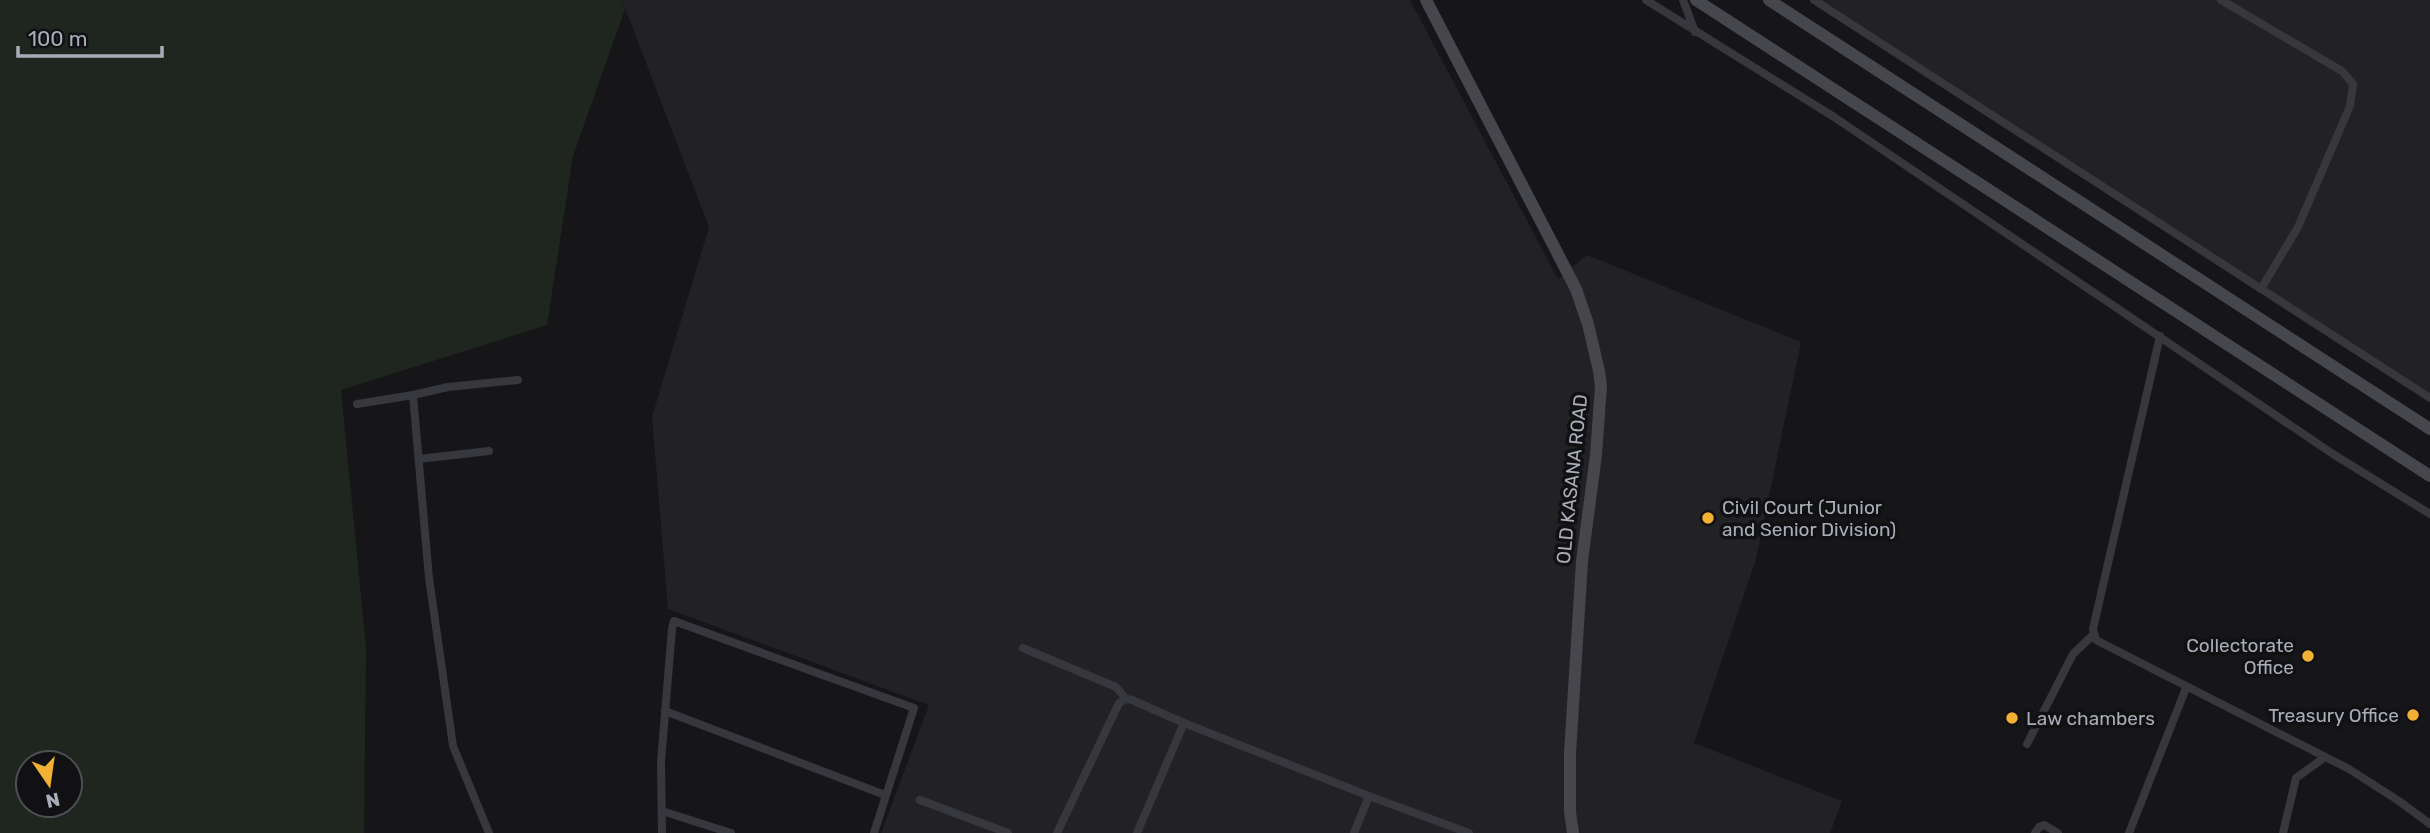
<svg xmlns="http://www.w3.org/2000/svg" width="2430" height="833" font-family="Rubik,sans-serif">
<rect width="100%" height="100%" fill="#161618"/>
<g fill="#222225">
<polygon points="622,0 1410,0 1558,279 1587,255 1801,342 1756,559 1694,743 1842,801 1830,833 881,833 929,705 668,609 652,417 709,227"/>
<polygon points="1811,0 2430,0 2430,398"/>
</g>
<path fill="#1e261f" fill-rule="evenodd" d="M0,0H622L625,9L573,156L547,325L341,390L366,648L364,833H0ZM28,763H70V805H28Z"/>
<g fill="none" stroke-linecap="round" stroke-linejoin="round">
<g stroke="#37383d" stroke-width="8">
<polyline points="1646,0 1834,117 2333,454 2430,514"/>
<polyline points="1683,0 1695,32"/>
<polyline points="1814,0 2430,398"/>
<polyline points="2221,0 2342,71 2353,84 2350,106 2298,227 2261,289"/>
<polyline points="2160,336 2093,629 2096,640 2349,769 2399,801 2430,824"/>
<polyline points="413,395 429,578 453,746 489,833"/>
<polyline points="357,404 413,395 448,387 518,380"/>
<polyline points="419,459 489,451"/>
<polyline points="1023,648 1116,687 1126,699"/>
<polyline points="665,711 885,795"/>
<polyline points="2027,744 2073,654 2094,634"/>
<polyline points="920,800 1008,833"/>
<polyline points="662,811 731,833"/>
<polyline points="662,833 661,762 672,629 674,621 914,708 874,833"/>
<polyline points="1057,833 1119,703 1126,699 1132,700 1184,723"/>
<polyline points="1137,833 1184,723 1369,796 1469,833"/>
<polyline points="1354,833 1369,796"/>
<polyline points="2035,833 2039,827 2044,825 2058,833"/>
<polyline points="2129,833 2186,688"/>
<polyline points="2283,833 2296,778 2325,757"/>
</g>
<g stroke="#45474d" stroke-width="12">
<polyline points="1426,0 1576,289 1588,324 1599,371 1601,386 1596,455 1582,561 1570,753 1570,812 1573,833"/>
<polyline points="1696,0 2430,476"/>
<polyline points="1769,0 2430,429"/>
</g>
</g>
<g fill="#f2b134" stroke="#111113" stroke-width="2.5">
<circle cx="1708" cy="518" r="7"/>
<circle cx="2308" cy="656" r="7"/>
<circle cx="2413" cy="715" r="7"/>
<circle cx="2012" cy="718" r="7"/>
</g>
<g text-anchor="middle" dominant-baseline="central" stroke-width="7" stroke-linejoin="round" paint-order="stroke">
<g font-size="19" fill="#a8adb8" stroke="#111113">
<text transform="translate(1572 479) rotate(-84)">OLD KASANA ROAD</text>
</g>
<g font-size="19" fill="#a8adb8" stroke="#111113" text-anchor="start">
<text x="1722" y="507">Civil Court (Junior<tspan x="1722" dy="22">and Senior Division)</tspan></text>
<text x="2294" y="645" text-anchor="end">Collectorate<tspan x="2294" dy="22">Office</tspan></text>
<text x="2399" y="715" text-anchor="end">Treasury Office</text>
<text x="2026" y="718">Law chambers</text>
</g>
</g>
<g transform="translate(49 784) rotate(167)"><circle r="33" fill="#111113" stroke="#4d4f55" stroke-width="2"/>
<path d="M0-5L12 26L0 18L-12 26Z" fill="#f2b134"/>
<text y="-10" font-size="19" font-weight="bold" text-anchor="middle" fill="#a8adb8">N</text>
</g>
<path d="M18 46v10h144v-10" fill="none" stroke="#a8adb8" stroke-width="3.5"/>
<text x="28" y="46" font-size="21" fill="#a8adb8" stroke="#111113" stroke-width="5" paint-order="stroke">100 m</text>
</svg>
